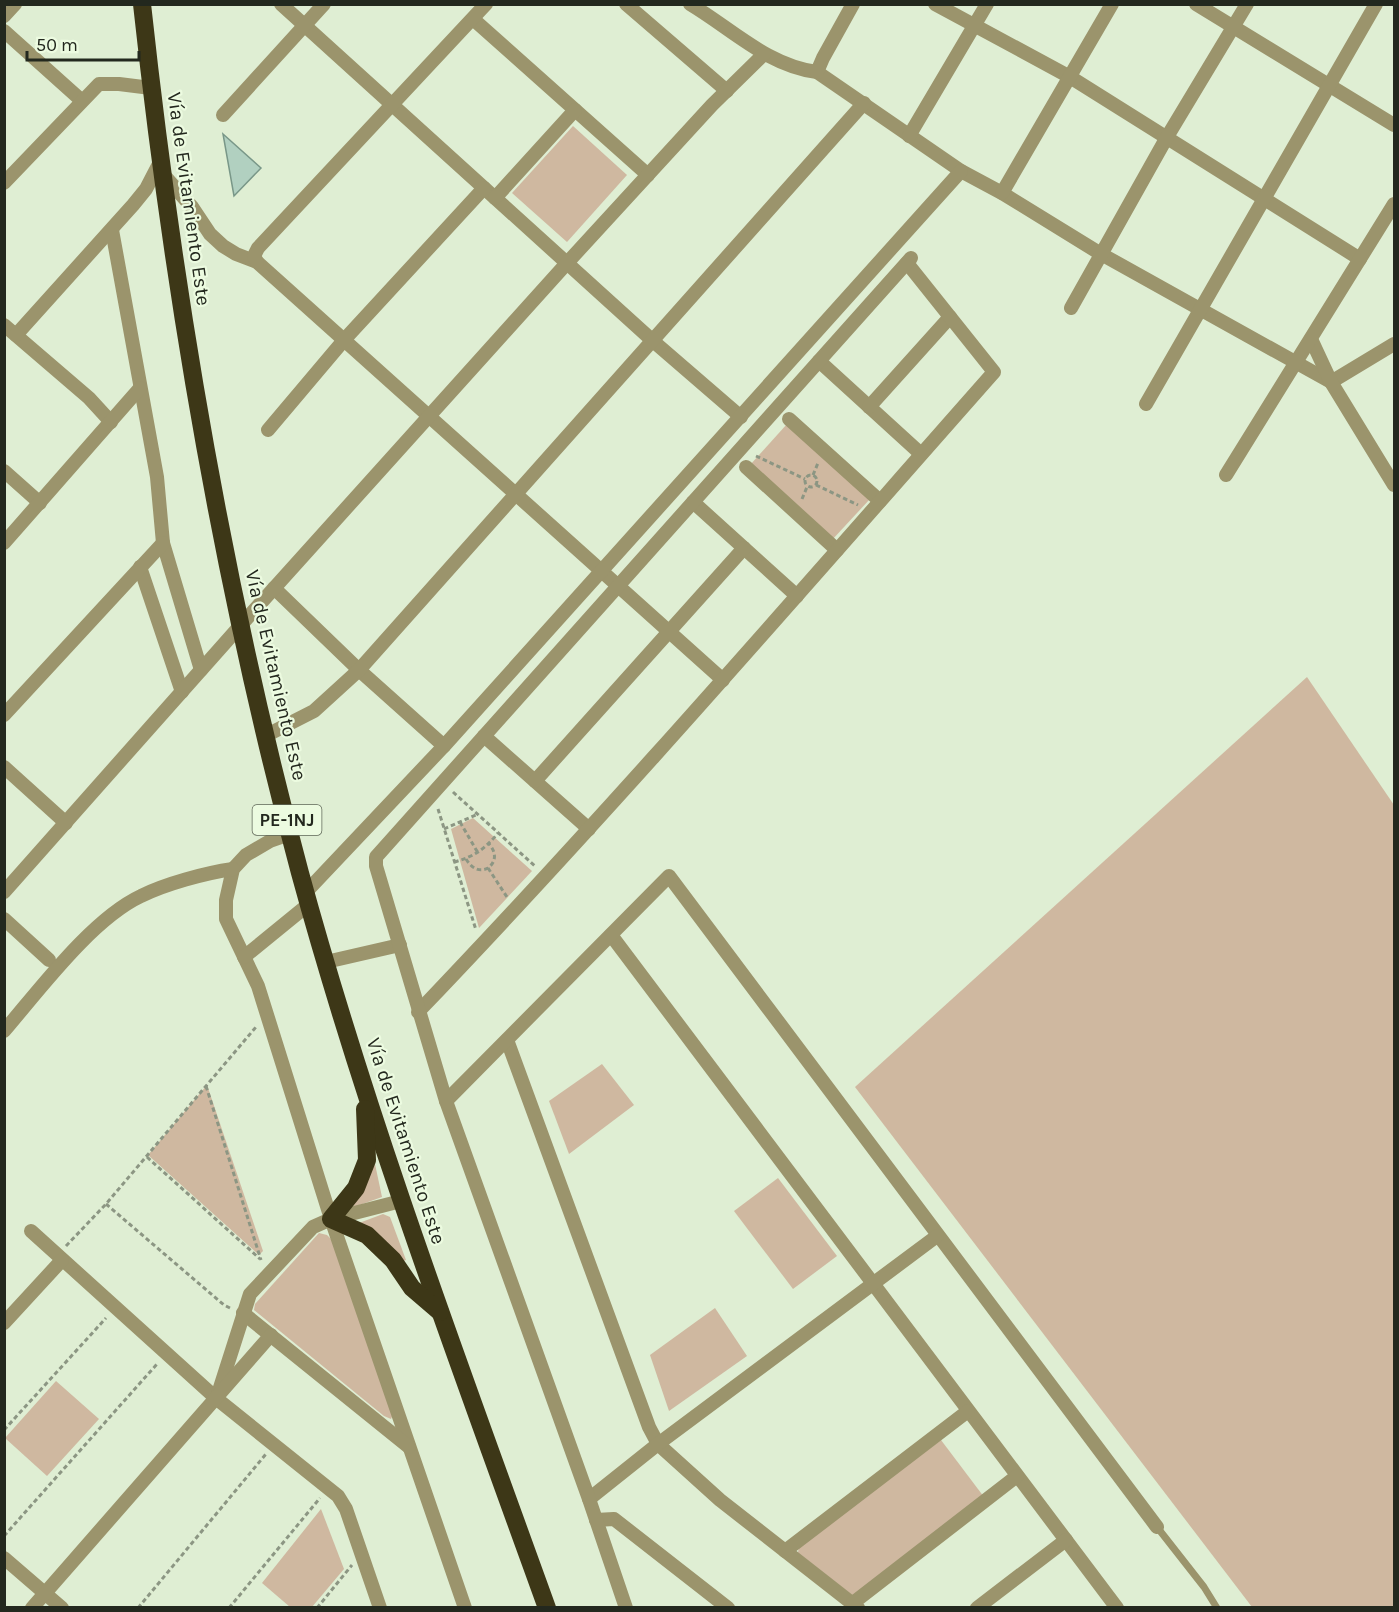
<svg xmlns="http://www.w3.org/2000/svg" width="1399" height="1612" font-family="Karla,sans-serif">
<rect width="100%" height="100%" fill="#dfeed3"/>
<g fill="#cfb8a0">
<polygon points="573,126 627,175 567,242 512,193"/>
<polygon points="787,424 870,499 832,540 750,465"/>
<polygon points="1307,677 1394,805 1394,1607 1252,1607 855,1087"/>
<polygon points="473,818 532,871 479,928 451,829"/>
<polygon points="602,1064 634,1105 569,1154 549,1101"/>
<polygon points="207,1085 263,1251 259,1255 148,1155"/>
<polygon points="375,1164 382,1197 354,1207 351,1202"/>
<polygon points="778,1178 837,1256 793,1289 734,1211"/>
<polygon points="383,1214 390,1217 406,1260 401,1262 359,1223"/>
<polygon points="319,1233 327,1235 334,1242 394,1412 391,1419 384,1416 254,1310 255,1304"/>
<polygon points="715,1308 747,1356 669,1411 650,1355"/>
<polygon points="56,1381 99,1419 47,1476 5,1438"/>
<polygon points="941,1440 984,1497 853,1596 798,1553 799,1545"/>
<polygon points="321,1509 344,1569 312,1607 290,1607 262,1583"/>
</g>
<polygon fill="#b1d0c0" stroke="#799788" stroke-width="1.5" points="223,134 261,168 234,196"/>
<g fill="none" stroke-linecap="round" stroke-linejoin="round">
<g stroke="#8c9683" stroke-width="3" stroke-dasharray="4.5 3" stroke-linecap="butt">
<polyline points="756,456 805,479"/>
<circle cx="811" cy="481" r="6"/>
<polyline points="813,475 818,463"/>
<polyline points="816,485 858,505"/>
<polyline points="802,499 807,487"/>
<polyline points="453,792 536,867"/>
<polyline points="438,809 476,930"/>
<polyline points="460,822 478,853"/>
<polyline points="444,829 478,814"/>
<path d="M466,859C471,867 478,873 488,868C497,861 496,852 489,844"/>
<path d="M454,862C474,857 486,848 498,833"/>
<polyline points="488,868 507,897"/>
<polyline points="206,1086 261,1260"/>
<polyline points="147,1157 260,1259"/>
<polyline points="106,1204 224,1305 230,1308"/>
<polyline points="66,1246 106,1204 256,1027"/>
<polyline points="4,1430 106,1318"/>
<polyline points="4,1536 157,1364"/>
<polyline points="138,1608 266,1454"/>
<polyline points="229,1608 320,1498"/>
<polyline points="317,1608 352,1565"/>
</g>
<polyline stroke="#9b946c" stroke-width="7" points="1157,1527 1204,1587 1217,1608"/>
<g stroke="#9b946c" stroke-width="14">
<polyline points="281,4 653,341 741,417"/>
<polyline points="626,4 727,91"/>
<path d="M690,4C732,29 768,66 817,72L961,171L1002,193L1101,254L1331,382L1394,344"/>
<polyline points="935,4 1070,77 1360,259"/>
<polyline points="1196,4 1394,125"/>
<polyline points="4,16 15,4"/>
<polyline points="473,19 648,175"/>
<polyline points="4,31 81,100"/>
<polyline points="817,72 823,58 853,4"/>
<polyline points="223,115 324,4"/>
<polyline points="909,136 987,4"/>
<polyline points="162,173 192,207 210,234 223,246 236,254 257,262 723,680"/>
<polyline points="4,183 99,84 119,84 151,88"/>
<polyline points="1002,193 1112,4"/>
<polyline points="495,198 575,110"/>
<polyline points="112,230 157,477 163,543 201,670"/>
<polyline points="257,262 254,256 258,248 486,4"/>
<polyline points="1071,308 1167,137 1247,4"/>
<polyline points="4,325 89,398 111,422"/>
<polyline points="16,335 133,205 146,189 160,162"/>
<polyline points="1311,339 1331,382 1394,485"/>
<polyline points="819,361 921,454"/>
<polyline points="1146,404 1376,4"/>
<polyline points="869,407 950,317"/>
<polyline points="789,419 880,501"/>
<polyline points="268,430 344,340 484,188"/>
<polyline points="746,467 837,550"/>
<polyline points="4,471 40,503"/>
<polyline points="1226,475 1394,204"/>
<polyline points="693,502 797,596"/>
<polyline points="4,543 140,388"/>
<polyline points="140,567 182,692"/>
<polyline points="274,588 359,670 444,746"/>
<polyline points="4,715 163,543"/>
<polyline points="265,736 314,711 359,670 864,103"/>
<polyline points="484,736 589,829"/>
<polyline points="4,767 66,823"/>
<polyline points="535,781 744,548"/>
<polyline points="290,834 270,841 246,855 233,869 226,900 226,919 258,986 331,1219 465,1608"/>
<polyline points="4,892 240,626 567,263 712,105 764,54"/>
<polyline points="306,892 444,746 961,171"/>
<polyline points="4,919 49,960"/>
<polyline points="611,935 1117,1608"/>
<polyline points="244,957 309,904"/>
<polyline points="326,962 400,945"/>
<path d="M418,1012C617,804 804,587 994,372L907,263"/>
<path d="M4,1031C40,989 92,919 141,896C165,884 205,873 233,869"/>
<polyline points="507,1040 649,1427 658,1444 720,1500 858,1608"/>
<polyline points="446,1101 669,876 1157,1527"/>
<polyline points="31,1231 217,1399 338,1496 346,1509 380,1608"/>
<polyline points="243,1313 409,1447"/>
<polyline points="4,1323 62,1260"/>
<polyline points="218,1394 250,1294 313,1227 331,1219 401,1201"/>
<polyline points="589,1499 658,1444 937,1236"/>
<polyline points="596,1520 614,1519 728,1608"/>
<polyline points="785,1551 968,1411"/>
<polyline points="4,1558 62,1608"/>
<polyline points="853,1603 1017,1476"/>
<polyline points="32,1608 271,1335"/>
<polyline points="626,1608 589,1499 446,1101 376,866 376,857 911,258"/>
<polyline points="977,1608 1066,1540"/>
</g>
<g stroke="#3d3717" stroke-width="18">
<path d="M142,4C174,299 223,586 300,873C368,1122 459,1364 547,1608"/>
<polyline points="365,1109 367,1160 356,1188 331,1219 367,1235 393,1260 412,1288 440,1312"/>
</g>
</g>
<g text-anchor="middle" dominant-baseline="central" stroke-width="4.5" stroke-linejoin="round" paint-order="stroke">
<rect fill="#ecfbe0" stroke="#5f6758" stroke-width="1.5" x="252.5" y="805" width="69" height="30" rx="4.5"/>
<g font-size="18" font-weight="bold" fill="#23281e">
<text x="287" y="820">PE-1NJ</text>
</g>
<g font-size="20" fill="#23281e" stroke="#ecfbe0">
<text transform="translate(189 199) rotate(82)">Vía de Evitamiento Este</text>
<text transform="translate(276 675) rotate(77)">Vía de Evitamiento Este</text>
<text transform="translate(406 1141) rotate(72)">Vía de Evitamiento Este</text>
</g>
</g>
<rect width="1399" height="1612" fill="none" stroke="#23281e" stroke-width="12"/>
<path d="M27 51v9h112v-9" fill="none" stroke="#23281e" stroke-width="3"/>
<text x="36" y="51" font-size="18" fill="#23281e" stroke="#ecfbe0" stroke-width="4.5" paint-order="stroke">50 m</text>
</svg>
